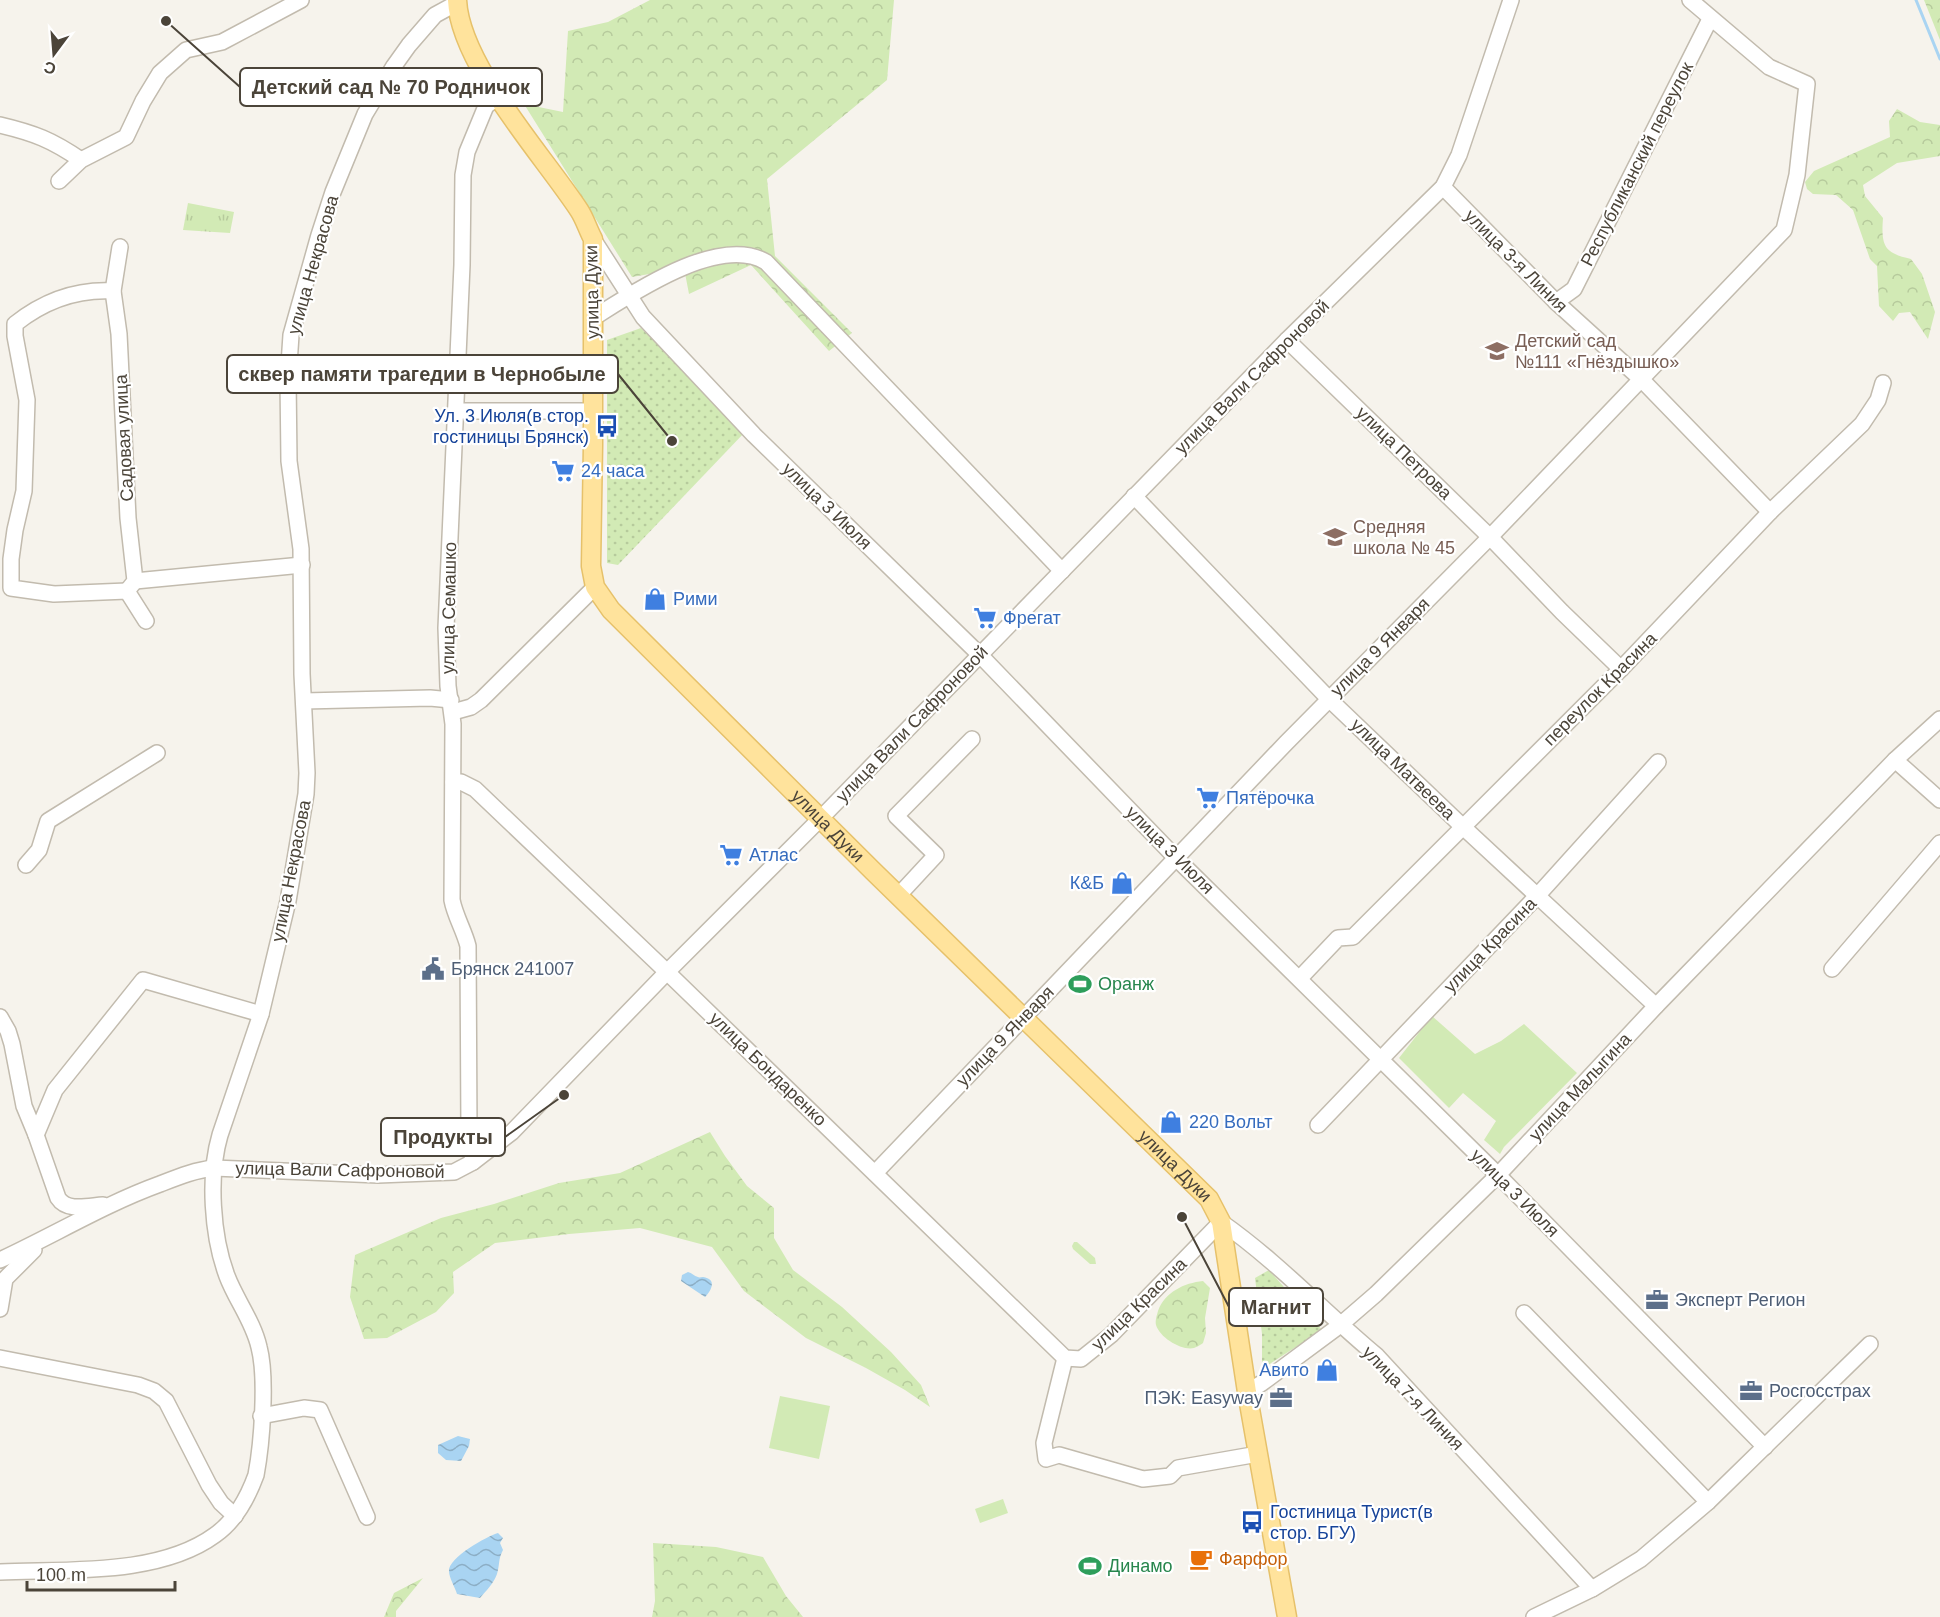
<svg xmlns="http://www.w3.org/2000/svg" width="1940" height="1617" font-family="Arial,sans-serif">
<defs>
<pattern id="forest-crowns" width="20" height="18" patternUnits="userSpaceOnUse" patternTransform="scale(1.5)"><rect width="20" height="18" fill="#d2eab5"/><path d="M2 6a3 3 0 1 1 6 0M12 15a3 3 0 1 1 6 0" fill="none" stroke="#b6ca9c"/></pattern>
<pattern id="park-tufts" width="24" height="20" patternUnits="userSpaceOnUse" patternTransform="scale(1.5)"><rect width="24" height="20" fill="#d2eab5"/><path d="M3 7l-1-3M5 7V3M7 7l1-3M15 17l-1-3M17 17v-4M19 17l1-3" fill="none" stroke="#b6ca9c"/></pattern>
<pattern id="garden-dots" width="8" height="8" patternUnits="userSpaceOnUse" patternTransform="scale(1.5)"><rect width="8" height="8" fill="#d2eab5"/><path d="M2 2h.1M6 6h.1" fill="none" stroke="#b6ca9c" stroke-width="1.8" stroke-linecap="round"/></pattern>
<pattern id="water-waves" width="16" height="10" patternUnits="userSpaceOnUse" patternTransform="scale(1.5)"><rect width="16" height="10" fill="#a9d4f2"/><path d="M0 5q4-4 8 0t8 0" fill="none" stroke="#8caec5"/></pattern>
</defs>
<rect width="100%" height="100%" fill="#f6f3ec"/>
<g fill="#d2eab5">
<polygon points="1432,1016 1475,1054 1501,1041 1524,1024 1577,1073 1504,1147 1500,1154 1484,1140 1496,1121 1463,1093 1449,1108 1399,1058"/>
<polygon points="780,1396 830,1406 819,1459 769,1448"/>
<polygon points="1003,1499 1008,1513 980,1523 975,1509"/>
</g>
<g fill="url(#forest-crowns)">
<polygon points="650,0 894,0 887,80 767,179 775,256 852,333 829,351 751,265 689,294 684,268 632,277 524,104 563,112 568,31 608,22"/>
<polygon points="1924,0 1940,0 1940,40"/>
<path d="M1897,109L1920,122L1940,125V156L1897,163L1863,185L1865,196L1883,218C1881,246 1884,253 1911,259L1922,274L1935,312L1928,339L1910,312L1899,313L1893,321L1879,306L1877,266L1870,259L1853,210L1836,195L1813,194L1807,189L1805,182L1814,171L1890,137L1889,121Z"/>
<polygon points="710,1132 725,1156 747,1186 774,1208 774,1238 793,1270 842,1307 891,1352 921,1385 930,1407 905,1390 866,1368 806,1338 744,1291 712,1247 640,1228 569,1234 495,1243 453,1272 454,1293 436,1312 387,1338 364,1339 350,1297 355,1255 441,1218 494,1204 559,1183 620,1173"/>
<path d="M1203,1281L1210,1288L1205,1318L1206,1333L1203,1343C1202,1344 1195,1348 1194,1348C1182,1351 1160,1338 1156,1325C1155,1320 1157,1315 1158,1311C1165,1292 1184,1283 1203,1281Z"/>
<polygon points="653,1543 716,1547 763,1557 786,1596 803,1617 652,1617 655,1601"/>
<polygon points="423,1578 396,1611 396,1617 384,1617 394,1593"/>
</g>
<g fill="url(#park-tufts)">
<polygon points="188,203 234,212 230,233 183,230"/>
<polygon points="1074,1242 1077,1242 1095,1258 1096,1264 1090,1264 1073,1249 1072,1246"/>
</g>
<g fill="url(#garden-dots)">
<polygon points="641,328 745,432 618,565 607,563 607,340"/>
<polygon points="1269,1270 1322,1330 1262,1369 1262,1334 1255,1278"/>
</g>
<g fill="url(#water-waves)">
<path d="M688,1272C692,1273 694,1276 698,1277C699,1278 701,1277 703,1277C717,1279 712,1290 705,1297L681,1281L682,1275Z"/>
<polygon points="458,1436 470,1439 469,1446 461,1461 446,1460 438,1453 438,1445"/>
<path d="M498,1533L503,1538L500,1543L503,1550C498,1559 500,1564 497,1574C494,1583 486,1591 480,1598L457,1594C455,1587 449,1578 449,1571C448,1558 487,1536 498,1533Z"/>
</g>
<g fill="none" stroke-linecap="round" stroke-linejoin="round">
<polyline stroke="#a9d4f2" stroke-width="3" points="1916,0 1940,59"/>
<g stroke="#c2bbae" stroke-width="18">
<g id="minor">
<path d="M0,125C34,133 52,140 81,160"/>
<polyline points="59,181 81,160 126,137 143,101 160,73 186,50 222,42 301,0"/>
<polyline points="1443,187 1556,302 1642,380 1770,512"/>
<polyline points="593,239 643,317 754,435 980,655 1177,859 1498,1175 1765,1447"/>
<polyline points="120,247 113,291 119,334 128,518 135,581 127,591 146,621"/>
<path d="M113,291C76,289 44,301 15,324V336L27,400L24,491L15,530L11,559V588L54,594L127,591"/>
<polyline points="1556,302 1574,289 1710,19"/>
<path d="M593,318C633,293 719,234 766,262L1062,571"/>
<polyline points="1287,340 1490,537 1562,612 1621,669"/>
<polyline points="455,411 593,411"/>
<polyline points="1134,496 1329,699 1462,826 1656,1006"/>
<polyline points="135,581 302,565"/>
<polyline points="304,701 430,698 451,700"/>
<polyline points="453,712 471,707 481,700 595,587"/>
<polyline points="1895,760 1940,800"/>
<path d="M453,782H461L475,789L667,972L1065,1358L1081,1359L1111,1335L1221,1222C1278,1262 1324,1312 1377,1356L1592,1589"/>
<polyline points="26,865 39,850 48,821 157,753"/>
<polyline points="898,896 936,855 896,816 972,739"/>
<polyline points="1832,969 1940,843"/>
<polyline points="1300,978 1338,938 1353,937 1621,669 1770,512 1862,424 1878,400 1883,383"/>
<path d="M0,1017L8,1031L12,1044L24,1106L36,1135L58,1198C67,1212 88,1206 103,1205"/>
<polyline points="1318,1125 1538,895 1658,762"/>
<polyline points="36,1135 55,1090 143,980 261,1014"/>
<path d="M473,1162L469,1132L468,946C464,930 455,916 452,900L453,724L448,686L446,628L462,265L463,175L467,152L486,106L498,97"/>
<polyline points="875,1173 1286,743 1490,537 1784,230 1797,175 1807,84 1769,67 1690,0"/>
<path d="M0,1260C54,1235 105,1204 160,1184C178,1177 195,1170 214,1168L378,1175L454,1172L473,1162L512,1132L667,972L821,818L1287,340L1443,187L1459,155L1511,0"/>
<polyline points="0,1309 5,1279 34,1250"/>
<polyline points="1524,1313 1708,1502"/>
<polyline points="0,1358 138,1385 154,1391 166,1401 209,1485 221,1503 235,1516"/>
<polyline points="1065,1358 1044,1443 1046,1459 1059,1455 1143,1479 1170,1476 1178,1468 1258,1454"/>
<polyline points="1247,1392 1262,1383 1339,1326 1376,1294 1498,1175 1656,1006 1895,760 1940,719"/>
<polyline points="261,1416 304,1408 320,1410 367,1517"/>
<path d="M0,1572C67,1569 159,1576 215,1535C235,1521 248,1497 256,1475C262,1443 267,1377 259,1347C253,1321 236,1300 227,1276C212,1236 208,1176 220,1135L261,1014L288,901L306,794L307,773L302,674L301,549L289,461L288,379L291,335L319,235L333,192L365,114L394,66L409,45L435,15L457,3"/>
<polyline points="1534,1617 1592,1589 1641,1559 1708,1502 1870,1344"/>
</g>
</g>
<g stroke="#e6c16a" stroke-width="21">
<g id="major">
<path id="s1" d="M457,0C460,65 543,155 579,210C585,219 588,230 593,239V445L591,566L595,587L611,610L873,871L1209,1199L1221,1222L1247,1392L1287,1617"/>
</g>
</g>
<use href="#minor" stroke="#fff" stroke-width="15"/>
<use href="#major" stroke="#ffe39c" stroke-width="18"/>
</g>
<defs>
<g id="school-bare" transform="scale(1.8)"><path d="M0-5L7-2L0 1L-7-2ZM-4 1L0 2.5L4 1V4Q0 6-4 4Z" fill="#8d6e63" stroke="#fff" stroke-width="2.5" paint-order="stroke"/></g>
<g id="bus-bare" transform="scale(1.8)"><path d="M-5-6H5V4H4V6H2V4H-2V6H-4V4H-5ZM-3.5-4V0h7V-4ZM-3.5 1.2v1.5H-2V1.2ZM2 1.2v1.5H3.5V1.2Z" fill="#1a4fb4" stroke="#fff" stroke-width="2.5" paint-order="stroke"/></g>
<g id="supermarket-bare" transform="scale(1.8)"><path d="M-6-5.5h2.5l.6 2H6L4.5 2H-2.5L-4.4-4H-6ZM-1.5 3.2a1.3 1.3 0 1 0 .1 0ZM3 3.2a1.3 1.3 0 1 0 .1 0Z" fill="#3f7fe0" stroke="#fff" stroke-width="2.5" paint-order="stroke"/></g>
<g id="shop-bare" transform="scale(1.8)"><path d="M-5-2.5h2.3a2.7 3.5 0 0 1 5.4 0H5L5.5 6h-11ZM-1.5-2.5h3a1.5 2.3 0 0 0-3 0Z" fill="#3f7fe0" stroke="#fff" stroke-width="2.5" paint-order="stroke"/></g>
<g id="civic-bare" transform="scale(1.8)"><path d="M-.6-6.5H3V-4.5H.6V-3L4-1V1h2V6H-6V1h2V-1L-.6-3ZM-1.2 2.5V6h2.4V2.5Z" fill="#5c6f8a" stroke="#fff" stroke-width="2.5" paint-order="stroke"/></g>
<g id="stadium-bare" transform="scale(1.8)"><path d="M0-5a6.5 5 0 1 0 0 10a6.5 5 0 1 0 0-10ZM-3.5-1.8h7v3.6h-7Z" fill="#2e9e5b" stroke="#fff" stroke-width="2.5" paint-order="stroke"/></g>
<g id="office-bare" transform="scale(1.8)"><path d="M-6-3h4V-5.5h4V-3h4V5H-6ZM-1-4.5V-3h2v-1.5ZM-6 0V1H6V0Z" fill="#5c6f8a" stroke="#fff" stroke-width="2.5" paint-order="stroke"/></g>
<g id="cafe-bare" transform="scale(1.8)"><path d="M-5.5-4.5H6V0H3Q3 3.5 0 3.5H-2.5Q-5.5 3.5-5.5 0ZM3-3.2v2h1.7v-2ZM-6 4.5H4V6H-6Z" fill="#e8710a" stroke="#fff" stroke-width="2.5" paint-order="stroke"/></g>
</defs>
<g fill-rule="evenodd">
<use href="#school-bare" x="1497" y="351"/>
<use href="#bus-bare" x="607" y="426"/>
<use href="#supermarket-bare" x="563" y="471"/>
<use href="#school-bare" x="1335" y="537"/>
<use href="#shop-bare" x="655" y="599"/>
<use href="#supermarket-bare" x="985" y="618"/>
<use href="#supermarket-bare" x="1208" y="798"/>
<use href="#supermarket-bare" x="731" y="855"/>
<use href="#shop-bare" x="1122" y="883"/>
<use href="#civic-bare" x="433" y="969"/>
<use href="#stadium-bare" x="1080" y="984"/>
<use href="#shop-bare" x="1171" y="1122"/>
<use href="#office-bare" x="1657" y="1300"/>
<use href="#shop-bare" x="1327" y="1370"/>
<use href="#office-bare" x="1751" y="1391"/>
<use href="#office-bare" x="1281" y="1398"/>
<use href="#bus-bare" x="1252" y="1522"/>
<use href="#cafe-bare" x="1201" y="1559"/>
<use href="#stadium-bare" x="1090" y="1566"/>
</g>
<g text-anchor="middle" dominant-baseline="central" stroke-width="4.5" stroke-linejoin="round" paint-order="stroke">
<g font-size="18" fill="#4b4439" stroke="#fff">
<text transform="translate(1637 164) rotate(-63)">Республиканский переулок</text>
<text transform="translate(1516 261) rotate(45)">улица 3-я Линия</text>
<text transform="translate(313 265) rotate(-74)">улица Некрасова</text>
<text transform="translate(592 292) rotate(-91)">улица Дуки</text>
<text transform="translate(1252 377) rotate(-45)">улица Вали Сафроновой</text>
<text transform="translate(124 438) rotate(-93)">Садовая улица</text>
<text transform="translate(1404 453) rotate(44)">улица Петрова</text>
<text transform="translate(827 506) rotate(44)">улица 3 Июля</text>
<text transform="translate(449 608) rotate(-89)">улица Семашко</text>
<text transform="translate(1380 647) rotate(-45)">улица 9 Января</text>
<text transform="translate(1600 689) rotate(-45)">переулок Красина</text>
<text transform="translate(912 724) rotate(-46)">улица Вали Сафроновой</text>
<text transform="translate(1403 769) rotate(44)">улица Матвеева</text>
<text stroke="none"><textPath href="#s1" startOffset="960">улица Дуки</textPath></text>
<text transform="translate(1170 850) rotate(45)">улица 3 Июля</text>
<text transform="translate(291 871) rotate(-79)">улица Некрасова</text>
<text transform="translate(1490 945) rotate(-46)">улица Красина</text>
<text transform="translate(1005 1036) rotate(-46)">улица 9 Января</text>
<text transform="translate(768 1069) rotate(44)">улица Бондаренко</text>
<text transform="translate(1580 1087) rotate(-47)">улица Малыгина</text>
<text stroke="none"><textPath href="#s1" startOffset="1446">улица Дуки</textPath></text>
<text transform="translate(340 1170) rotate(1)">улица Вали Сафроновой</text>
<text transform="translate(1515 1193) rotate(45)">улица 3 Июля</text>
<text transform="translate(1139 1304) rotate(-44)">улица Красина</text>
<text transform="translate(1413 1398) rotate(46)">улица 7-я Линия</text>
</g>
<g font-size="18" fill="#785e54" stroke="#fff" text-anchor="start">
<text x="1515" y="341">Детский сад<tspan x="1515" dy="21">№111 «Гнёздышко»</tspan></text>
<text x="1353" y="527">Средняя<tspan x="1353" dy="21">школа № 45</tspan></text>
</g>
<g font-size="18" fill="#164399" stroke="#fff" text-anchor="end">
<text x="589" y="416">Ул. 3 Июля(в стор.<tspan x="589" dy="21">гостиницы Брянск)</tspan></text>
<text x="1270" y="1512" text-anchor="start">Гостиница Турист(в<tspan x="1270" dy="21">стор. БГУ)</tspan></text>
</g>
<g font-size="18" fill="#366cbe" stroke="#fff" text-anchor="start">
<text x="581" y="471">24 часа</text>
<text x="673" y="599">Рими</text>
<text x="1003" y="618">Фрегат</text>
<text x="1226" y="798">Пятёрочка</text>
<text x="749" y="855">Атлас</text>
<text x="1104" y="883" text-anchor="end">К&amp;Б</text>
<text x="1189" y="1122">220 Вольт</text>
<text x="1309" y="1370" text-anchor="end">Авито</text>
</g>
<g font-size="18" fill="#4e5e75" stroke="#fff" text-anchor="start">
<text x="451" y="969">Брянск 241007</text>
<text x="1675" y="1300">Эксперт Регион</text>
<text x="1769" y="1391">Росгосстрах</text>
<text x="1263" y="1398" text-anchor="end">ПЭК: Easyway</text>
</g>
<g font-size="18" fill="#27864d" stroke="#fff" text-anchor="start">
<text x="1098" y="984">Оранж</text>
<text x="1108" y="1566">Динамо</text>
</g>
<g font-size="18" fill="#c56008" stroke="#fff" text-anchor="start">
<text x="1219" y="1559">Фарфор</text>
</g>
</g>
<path fill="none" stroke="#4b4439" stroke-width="2" d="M166 21L240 87M672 441L618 374M564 1095L505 1137M1182 1217L1229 1307"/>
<g fill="#4b4439" stroke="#fff" stroke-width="2">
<circle cx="166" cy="21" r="6"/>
<circle cx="672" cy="441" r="6"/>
<circle cx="564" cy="1095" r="6"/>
<circle cx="1182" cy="1217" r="6"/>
</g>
<g fill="#fff" stroke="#4b4439" stroke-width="2">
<rect x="240" y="68" width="302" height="38" rx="6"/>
<rect x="227" y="355" width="391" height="38" rx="6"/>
<rect x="381" y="1118" width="124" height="38" rx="6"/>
<rect x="1229" y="1288" width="94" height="38" rx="6"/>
</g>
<g font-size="20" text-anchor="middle" font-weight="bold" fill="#4b4439">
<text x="391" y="94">Детский сад № 70 Родничок</text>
<text x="422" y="381">сквер памяти трагедии в Чернобыле</text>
<text x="443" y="1144">Продукты</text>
<text x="1276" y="1314">Магнит</text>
</g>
<g transform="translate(54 54) rotate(196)" stroke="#ffffff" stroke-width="4.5" paint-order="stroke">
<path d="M0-4.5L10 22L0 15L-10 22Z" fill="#4b4439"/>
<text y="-9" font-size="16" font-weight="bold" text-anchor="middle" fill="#4b4439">С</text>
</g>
<path d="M27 1581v9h148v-9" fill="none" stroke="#4b4439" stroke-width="3"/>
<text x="36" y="1581" font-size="18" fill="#4b4439" stroke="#ffffff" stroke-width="4.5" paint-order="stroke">100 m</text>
</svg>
